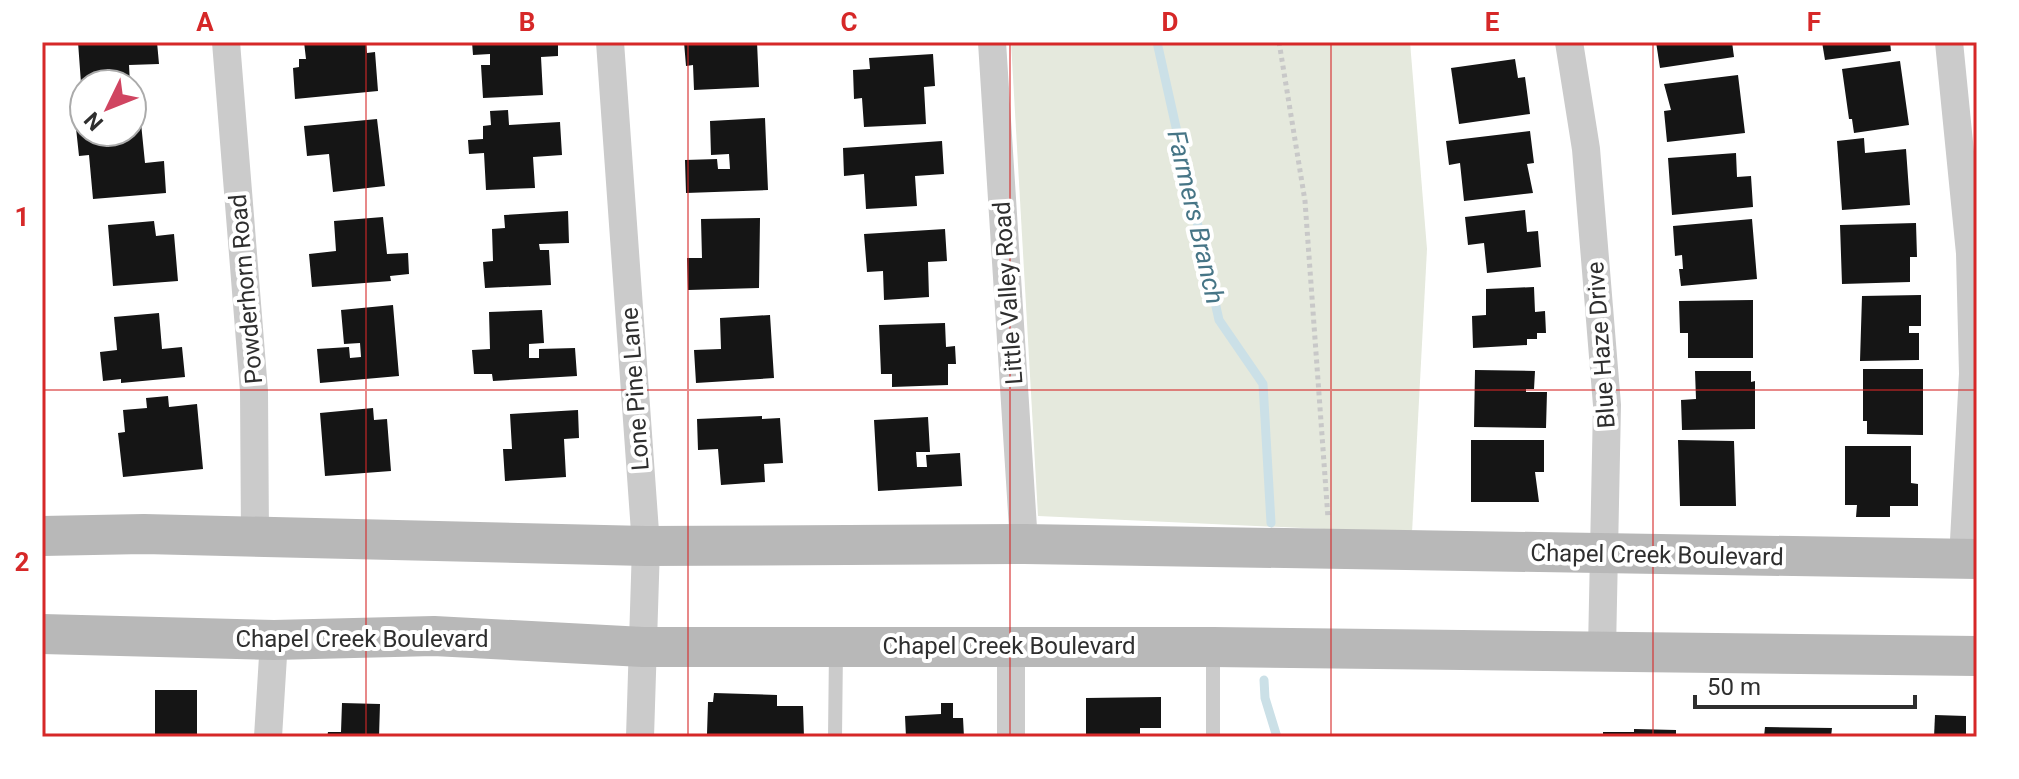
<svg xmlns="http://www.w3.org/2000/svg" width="2019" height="779" font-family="Roboto,sans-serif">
<rect width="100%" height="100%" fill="#fff"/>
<polygon fill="#e5e9dd" points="1011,42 1410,42 1427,249 1412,533 1038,516"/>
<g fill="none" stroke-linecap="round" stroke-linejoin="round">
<g stroke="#cbe0e7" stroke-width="9">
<polyline points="1157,42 1219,320 1263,384 1271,523"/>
<polyline points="1264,680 1265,698 1277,737"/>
</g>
</g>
<g fill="#151515">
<polygon points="78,42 157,42 159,64 129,65 130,84 84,84 84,97 82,97"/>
<polygon points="304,42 366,42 367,53 375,52 378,91 295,99 293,68 299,67 299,59 306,59"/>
<polygon points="472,42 558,42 558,56 541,57 543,95 483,98 481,65 490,65 490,54 473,55"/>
<polygon points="684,42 757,42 759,87 694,90 693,65 686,66"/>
<polygon points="1656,42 1732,42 1734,57 1660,68"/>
<polygon points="1822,42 1890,42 1891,51 1825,60"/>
<polygon points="933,54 935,86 924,87 926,124 864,127 862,98 854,99 853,70 870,69 869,58"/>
<polygon points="1515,59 1518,78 1525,77 1530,114 1459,124 1451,68"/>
<polygon points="1900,61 1909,125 1854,133 1852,119 1849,119 1842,69"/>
<polygon points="1738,75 1745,133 1667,142 1664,111 1671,110 1664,84"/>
<polygon points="508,110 509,125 560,122 562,155 533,157 535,188 486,190 484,153 469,154 468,140 483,139 483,126 491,125 490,111"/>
<polygon points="765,118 768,190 686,193 685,160 717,159 718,169 730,169 729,154 711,155 710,121"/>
<polygon points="377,119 385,186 333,192 329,154 307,156 304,126"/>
<polygon points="141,123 145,163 164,161 166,193 93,199 89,155 79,156 76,128 84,128 84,132 132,132 132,124"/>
<polygon points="1530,131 1534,163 1527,164 1533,193 1464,201 1460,163 1449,165 1446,141"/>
<polygon points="1864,138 1865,153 1906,149 1910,205 1842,210 1837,141"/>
<polygon points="942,141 944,174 915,176 917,206 866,209 864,174 844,176 843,148"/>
<polygon points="1736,153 1737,177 1751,176 1753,207 1672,215 1668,158"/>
<polygon points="1525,210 1527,232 1538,231 1541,267 1487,273 1484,243 1468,245 1465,217"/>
<polygon points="568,211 569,243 539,244 540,250 549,250 551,285 485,288 483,262 493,261 492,229 505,228 504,215"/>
<polygon points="383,217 387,254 408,253 409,274 390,276 391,281 312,287 309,254 336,251 334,221"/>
<polygon points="760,218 759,288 688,290 687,258 702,258 701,219"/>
<polygon points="1752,219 1757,279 1681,286 1679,269 1683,269 1682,255 1675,256 1673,226"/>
<polygon points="154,221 156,236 174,234 178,281 113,286 108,225"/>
<polygon points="1916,223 1917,257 1910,257 1910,282 1842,284 1840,225"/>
<polygon points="945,229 947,261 928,262 929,297 884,300 883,271 867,272 864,234"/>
<polygon points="1534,287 1535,312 1545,311 1546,333 1537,333 1537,339 1527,339 1527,345 1473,348 1472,316 1486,315 1486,289"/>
<polygon points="1921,295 1921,326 1909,326 1909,333 1919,333 1919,360 1860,361 1862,296"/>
<polygon points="1753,300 1753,358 1688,358 1688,333 1680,333 1679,301"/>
<polygon points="393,305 399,376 320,383 317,349 349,347 350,358 361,357 360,343 344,344 341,310"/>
<polygon points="542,310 544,343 529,344 529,358 539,358 539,349 575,348 577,376 493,381 492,374 474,374 472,350 490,349 489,312"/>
<polygon points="159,313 162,349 182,347 185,377 121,383 121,379 103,381 100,352 117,350 114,317"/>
<polygon points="770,315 774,378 696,383 694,350 721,349 720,318"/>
<polygon points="945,323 946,347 955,346 956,364 948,364 948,385 892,387 892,374 881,374 879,325"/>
<polygon points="1863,369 1923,369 1923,435 1867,434 1867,421 1863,421"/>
<polygon points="1475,370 1535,371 1534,389 1526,389 1526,392 1547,392 1546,428 1474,427"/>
<polygon points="1695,371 1751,371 1751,382 1755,381 1755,429 1682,430 1681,400 1696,399"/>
<polygon points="168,396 169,407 197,404 203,469 123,477 118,433 125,432 123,410 147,408 146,398"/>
<polygon points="373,408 374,420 387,419 391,471 325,476 320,413"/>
<polygon points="578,410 579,438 564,439 566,477 505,481 503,449 512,449 510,414"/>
<polygon points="762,416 762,419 780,418 783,463 764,464 765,482 721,485 718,449 698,450 697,419"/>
<polygon points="928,417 930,452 916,452 917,467 927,467 926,455 960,453 962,486 878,491 874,420"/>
<polygon points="1471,440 1544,440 1544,472 1535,472 1539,502 1471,502"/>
<polygon points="1678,440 1734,441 1736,506 1680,506"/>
<polygon points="1845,446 1911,446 1911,483 1918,484 1918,506 1890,506 1890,517 1856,517 1857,505 1845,505"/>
<rect x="155" y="690" width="42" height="47"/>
<polygon points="714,693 777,695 777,706 803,706 804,737 711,737 711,734 707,734 708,702 713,702"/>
<polygon points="1161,697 1161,728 1140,728 1140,737 1086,737 1086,698"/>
<polygon points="342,703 380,704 379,737 327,737 328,732 341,732"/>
<polygon points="941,703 953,703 953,718 963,718 964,737 906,737 905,716 941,714"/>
<polygon points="1935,715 1966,716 1966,737 1934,737"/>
<polygon points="1765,727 1832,728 1831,737 1764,737"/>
<polygon points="1634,729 1676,730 1676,737 1603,737 1603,732 1634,732"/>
</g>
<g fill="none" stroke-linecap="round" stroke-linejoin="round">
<polyline stroke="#c8c8c8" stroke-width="5" stroke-dasharray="4 4" stroke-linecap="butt" points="1279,42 1305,201 1328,518"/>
<g stroke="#cbcbcb" stroke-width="14">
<polyline points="835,737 836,649"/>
<polyline points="1213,737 1213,649"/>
</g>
<g stroke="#cbcbcb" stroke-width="28">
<polyline points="226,42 254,391 255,537"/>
<polyline points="610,42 646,546 640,737"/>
<polyline points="992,42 1024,544"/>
<polyline points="1569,42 1586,149 1607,405 1602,650"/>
<polyline points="1949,42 1970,253 1973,374 1963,559"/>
<polyline points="268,737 274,640"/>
<polyline points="1011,737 1011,645"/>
</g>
<g stroke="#b8b8b8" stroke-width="40">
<polyline points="42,536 144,534 646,546 1024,544 1977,559"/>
<polyline points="42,634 274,640 434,636 643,647 1213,647 1977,656"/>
</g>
</g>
<path fill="none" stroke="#d62828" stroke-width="2" stroke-opacity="0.55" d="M366,42V737M688,42V737M1010,42V737M1331,42V737M1653,42V737M42,390H1977"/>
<g text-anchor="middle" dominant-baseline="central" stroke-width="8" stroke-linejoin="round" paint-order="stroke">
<g font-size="24" fill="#2e2e2e" stroke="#fff">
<text transform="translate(246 289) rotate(-95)">Powderhorn Road</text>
<text transform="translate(1008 293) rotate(-94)">Little Valley Road</text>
<text transform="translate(1601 345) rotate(-94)">Blue Haze Drive</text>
<text transform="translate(635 389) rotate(-94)">Lone Pine Lane</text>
<text transform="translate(1657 555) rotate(1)">Chapel Creek Boulevard</text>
<text x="362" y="639">Chapel Creek Boulevard</text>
<text x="1009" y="646">Chapel Creek Boulevard</text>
</g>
<g font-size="26" font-style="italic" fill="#467586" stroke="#fff">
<text transform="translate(1196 217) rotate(77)">Farmers Branch</text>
</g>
</g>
<rect width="2019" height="779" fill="none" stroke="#ffffff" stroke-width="88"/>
<g transform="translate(108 108) rotate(227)"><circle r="38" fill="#ffffff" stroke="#ababab" stroke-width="2"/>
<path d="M0-6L14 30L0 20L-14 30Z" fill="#d04561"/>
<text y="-12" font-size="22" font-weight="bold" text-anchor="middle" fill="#2e2e2e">N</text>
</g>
<path d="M1695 695v12h220v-12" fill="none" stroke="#2e2e2e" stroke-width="4"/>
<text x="1707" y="695" font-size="24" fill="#2e2e2e" stroke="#ffffff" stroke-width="6" paint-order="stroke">50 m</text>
<rect x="44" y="44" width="1931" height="691" fill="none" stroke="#d62828" stroke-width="3"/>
<g font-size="26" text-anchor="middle" font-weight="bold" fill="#d62828">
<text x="205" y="31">A</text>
<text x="527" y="31">B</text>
<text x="849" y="31">C</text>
<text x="1170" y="31">D</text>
<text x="1492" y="31">E</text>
<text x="1814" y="31">F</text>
<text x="22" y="226">1</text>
<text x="22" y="571">2</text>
</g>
</svg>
